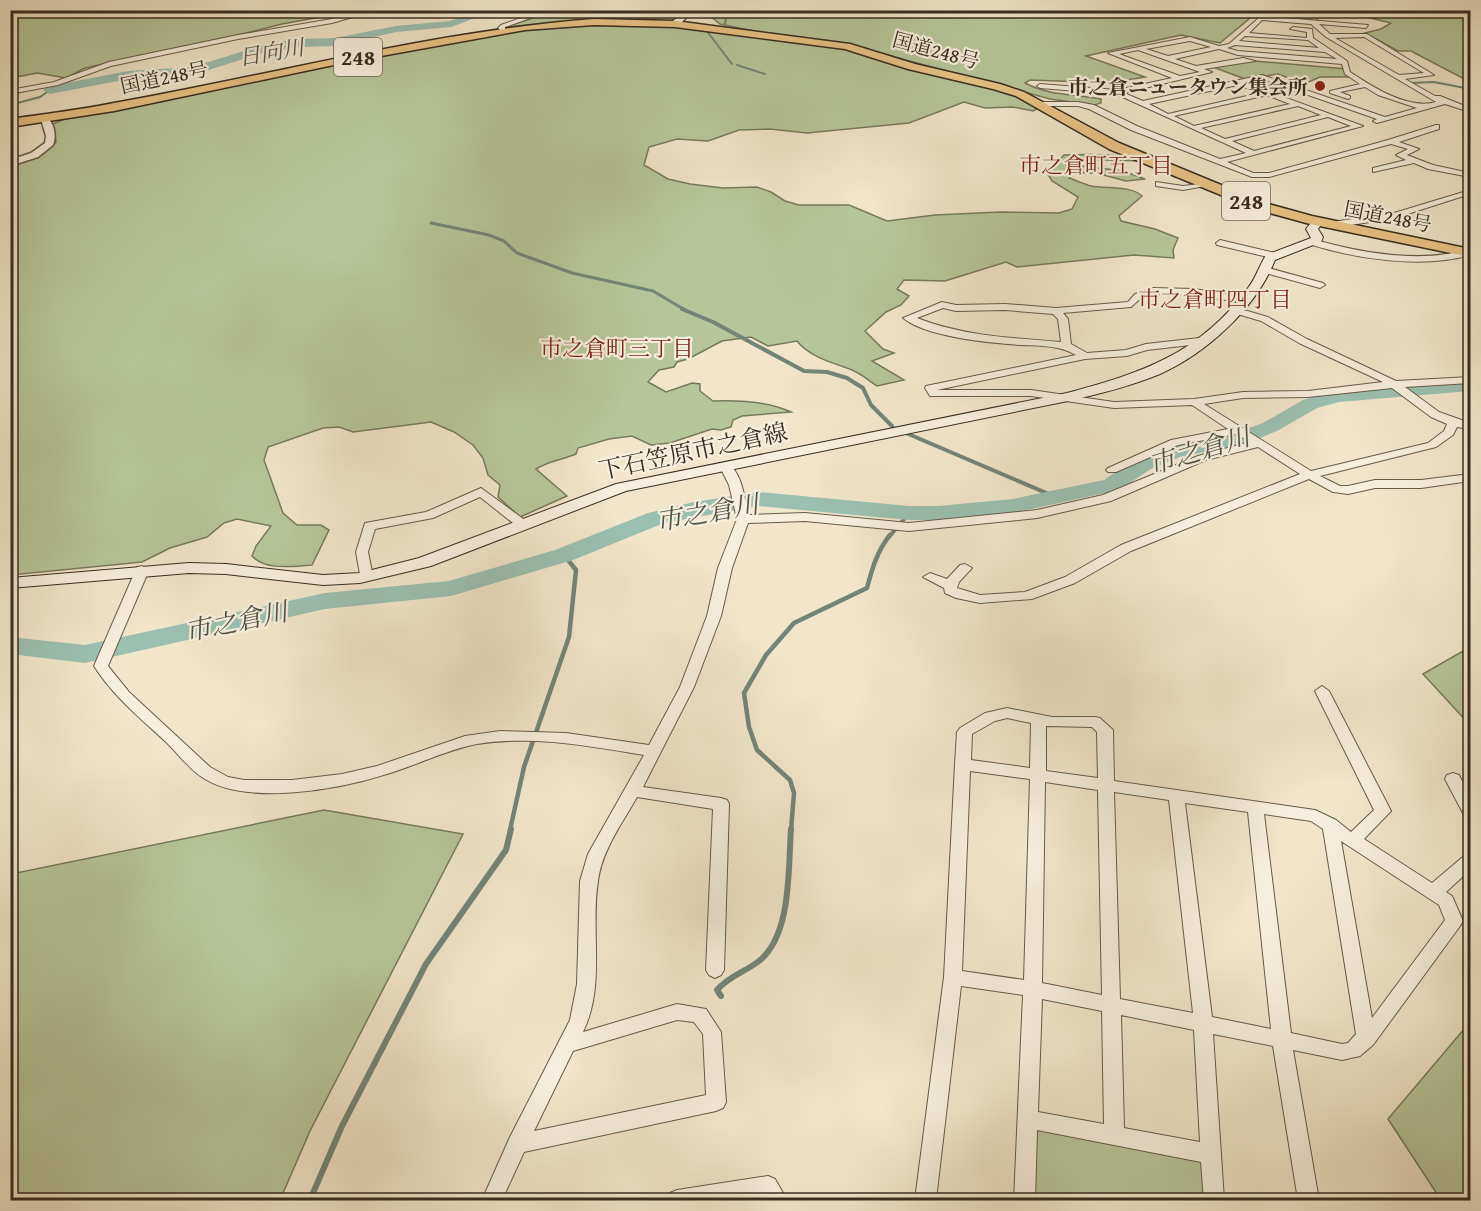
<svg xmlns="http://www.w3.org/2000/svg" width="1481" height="1211" font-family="'Gentium Book Plus','Noto Serif JP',serif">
<rect width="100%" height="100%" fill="#f1e6ca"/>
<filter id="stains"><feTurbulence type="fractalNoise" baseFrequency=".00333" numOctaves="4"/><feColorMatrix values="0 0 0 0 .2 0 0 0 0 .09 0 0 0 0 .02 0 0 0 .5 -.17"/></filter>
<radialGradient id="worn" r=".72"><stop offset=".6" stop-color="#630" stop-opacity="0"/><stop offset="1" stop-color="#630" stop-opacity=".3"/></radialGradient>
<g fill="#b6c69a" stroke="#767a5d" stroke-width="1.5">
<polygon points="313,10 343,13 282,24 242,34 85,68 66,78 37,73 11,78 11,11"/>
<polygon points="586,10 683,10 684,13 675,20 662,22 584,21 505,27 556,11 572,13"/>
<path d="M704,11H1470V82L1411,51H1398L1365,33L1381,29L1391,23L1366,17L1317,16L1318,22L1294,19L1293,15L1255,14L1220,43L1181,35L1086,56L1145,77L1109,83L1030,80L1025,83C1049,96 1075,94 1101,99V103L1094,105L1050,99L843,43L769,34L720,24Z"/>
<path d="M586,24H644L686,28L845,49L921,72L988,87L1012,95L1038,108L1033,111L1013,107L985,108L964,102L909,123L807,133L770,129L739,130L708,141L677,139L649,147L644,165L668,179L690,184L723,188L757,187L771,192L785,201L799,205H849L887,221L935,215L1000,212L1059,213L1072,209L1078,197L1052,181L1047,173L1064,155C1087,154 1123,153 1143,161L1075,159L1066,164L1123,171L1145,179L1126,181L1096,173H1071L1069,178C1076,180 1086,185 1091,186C1107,189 1130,185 1142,196L1119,216L1121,221L1155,229L1178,238L1173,250L1174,258L1134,255L1017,267L1006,262L945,281L904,280L897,289L909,296L901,305L886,312L865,331L883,349L894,353L872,361L904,380L877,386C868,380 858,371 847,368C829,362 809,356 797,341L768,346L751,337L722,341L688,359L677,362L674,367L659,370L648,382L666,392L692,383L700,384V391L713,401C739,400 767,401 791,412L742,416L733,420L731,427L721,430L712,429L670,443L651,445L632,436L609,439L578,448L576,454C562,460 549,461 536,469L567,496L520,517L498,497L500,485L488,475L483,458L473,445L454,432L431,422L353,432L339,427L323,428L268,447L264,460L283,513L297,525H321L329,530L312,565C293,566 266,571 252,556L256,546L271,526L237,519L224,523L207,537L170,548L142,562L11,575V165C26,161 46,155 56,142L53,124L67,118L409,49L532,28Z"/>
<polygon points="1243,60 1347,69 1352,77 1320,77 1304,84 1278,74 1245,79 1210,66"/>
<polygon points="1470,647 1470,725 1423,674"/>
<polygon points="324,810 463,834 310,1131 280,1200 11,1200 11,874"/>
<polygon points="1470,1022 1470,1200 1441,1200 1388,1119"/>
<polygon points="1030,1127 1212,1160 1213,1200 1030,1200"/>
</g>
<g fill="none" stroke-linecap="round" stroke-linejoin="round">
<g stroke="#738577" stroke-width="2">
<polyline points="719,10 726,17 725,24"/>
<polyline points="706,30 732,64"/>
<polyline points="737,65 765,74"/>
<polyline points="1410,83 1434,82 1470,89"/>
<polyline points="10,105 40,97 50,90"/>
</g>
<polyline stroke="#738577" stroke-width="3" points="431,223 489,235 504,241 517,253 572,273 653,291 685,310"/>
<g stroke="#738577" stroke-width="4">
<polyline points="682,309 713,322 804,371 827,372 847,378 863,388 871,405 892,426"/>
<polyline points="906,433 1058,498"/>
<polyline points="889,537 909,513"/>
</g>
<g stroke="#738577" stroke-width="4.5">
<polyline points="510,830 524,767 569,637 576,570 564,555"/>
<path d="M791,830L794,793L790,780L757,750L749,727L744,693L766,655L794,623L867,588C872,569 877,551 890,535"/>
</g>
<g stroke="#738577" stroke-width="6">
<path d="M721,996L717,990C729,976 745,972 759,961C792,935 788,868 791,829"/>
<polyline points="310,1200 342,1126 426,964 506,850 511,829"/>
</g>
<g fill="#9bc0b1" fill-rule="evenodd">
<polygon points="480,10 497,10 451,27 396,32 335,46 299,47 269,51 193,75 128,79 50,94 43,90 50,86 128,71 192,67 267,44 299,39 335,38 396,26 450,21"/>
<polygon points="1470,379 1470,391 1339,402 1317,408 1277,431 1245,444 1180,457 1151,469 1119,490 1013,513 938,520 909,520 758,506 664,523 573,560 451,596 325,609 85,663 10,654 10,637 85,645 325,593 449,581 555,550 648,513 694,502 758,492 909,506 938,506 1013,499 1104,480 1135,459 1166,447 1232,434 1263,423 1303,400 1331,392"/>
</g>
<g stroke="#665b4a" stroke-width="2">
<g id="minor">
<polygon points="365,10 377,10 332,23 238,39 111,66 58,85 10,94 10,90 54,82 109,62 238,35 332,19"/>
<polygon points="543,10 553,10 505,27 505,31 501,31 498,28 501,25"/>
<path d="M1261,16L1368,25L1366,28L1319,24L1330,34H1367L1434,75L1405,79L1435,96H1440L1470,108V112L1445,104L1377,123L1373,121L1377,119L1262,79L1245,83L1363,126L1227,162L1253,173H1269L1388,140L1436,125H1439V129L1399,142L1419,149L1407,155L1433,165L1470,173V177L1428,169L1414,163L1373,172V168L1406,160L1396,155L1408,149L1391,144L1269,177H1252L1131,130L1089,109L1078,106H1038L1034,104L1038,102H1078L1094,105L1137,126L1220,159L1246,153L1116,94L1040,88L1037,86L1040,84L1117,90L1172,78L1108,53L1190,37L1219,46L1229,44ZM1262,20L1311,24L1326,37L1436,102C1408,110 1373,87 1350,72L1347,61L1313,38L1312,29L1293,27L1290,29L1307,32V38L1249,33ZM1245,36L1308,40L1319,48L1239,41ZM1364,37L1424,73L1399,75L1335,38ZM1190,41L1211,47L1168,56L1146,49ZM1235,45L1325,52L1337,59L1238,51L1227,48ZM1219,49L1238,55L1342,64L1345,74L1360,84L1330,91V93L1348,99L1350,98V96L1340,92L1365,87L1378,95L1417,108L1385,117L1262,75L1143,101L1124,93L1212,72L1204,69L1255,61L1243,58L1196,66L1175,59ZM1138,50L1200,72L1180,76L1119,54ZM1238,85L1260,93L1168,114L1149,104ZM1267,95L1290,104L1194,126L1174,116ZM1298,106L1321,115L1225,139L1201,128ZM1328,117L1351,126L1254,151L1232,141Z"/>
<polygon points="1156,182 1183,186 1207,183 1211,185 1183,190 1156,186"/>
<polygon points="1470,190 1470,194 1395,218 1332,228 1328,225 1332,222 1394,213"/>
<path d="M1312,239C1361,253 1420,264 1470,249V255C1422,269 1356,259 1309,244L1308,242Z"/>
<polygon points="1220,240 1279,254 1281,256 1276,259 1217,245 1216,243"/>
<polygon points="1265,267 1323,283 1325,285 1320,288 1262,272 1262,268"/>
<path d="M1153,288L1194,289L1246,297L1251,300L1246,303L1194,295L1154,294L1141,298L1131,307L1063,313L1068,319L1071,344L1087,353L1126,350L1146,344L1199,338L1204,341L1199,344L1147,350L1127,356L1085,359L937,390H1031L1114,402L1194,399L1243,392L1308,391L1383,382L1299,343L1261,321L1234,313V309L1237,308L1268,317L1307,339L1396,381L1470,377V383L1405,387L1439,412L1470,423V429L1457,427L1453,435L1436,447L1320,476L1340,486H1348L1375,480H1421L1470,474V481L1421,488H1375L1348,494L1333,492L1309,479L1131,551L1075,583L1032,599L980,603L956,598L945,593L944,588L923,577L930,573L947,579L960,565L965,564L972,568L959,582L957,588L980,595L1025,592L1065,577L1121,545L1300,474L1258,447L1206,460L1111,501L1037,518L909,531L805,521L748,523L732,568L721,616L694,687L643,787L721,798L727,800L729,804L724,970L721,975L715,978L709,975L706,970L713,809L637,797C622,824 602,850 598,881C590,930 606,985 583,1032L677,1004L706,1009L721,1032L726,1102L723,1108L716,1111L524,1152L502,1200H482L510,1137L570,1020L577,984L580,881L588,854L644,755C589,746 533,735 477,744C446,750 417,765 387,774C340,789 249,806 205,779C189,770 178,753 165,741C139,717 113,696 94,666L137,567L142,566L149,570L108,666L129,692L210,767L228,777L244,780H292L342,774L377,766L465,736L500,731L566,733L649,745L680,687L707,616L718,568L737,519L729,485L720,467L722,465L726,463C742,470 745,500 748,515L805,513L909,523L1037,510L1103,495L1198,456L1250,442L1236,434L1178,445L1116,472H1108L1106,470L1108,468L1171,440L1228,429L1192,405L1114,408L1031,396H930L925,388L926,386L1076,355C1059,345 1040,346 1021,345C991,343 926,337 903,318L942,302L956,305L1005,304L1056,308L1128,302L1135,294ZM943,308L956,311L1005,310L1053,314L1058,319L1061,342C1012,338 963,336 917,318ZM1392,388L1431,417L1447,424L1444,431L1428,443L1311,471L1204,404L1243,398L1308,397ZM677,1020L694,1022L703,1034L706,1095L534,1131L573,1051Z"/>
<polygon points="481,488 526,521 528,524 526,527 518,527 480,497 433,518 375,529 368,552 373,577 366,581 361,580 356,552 365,523 426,512"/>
<path d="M1322,686L1329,691L1391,811L1364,839L1432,883L1464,856L1470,855V870L1446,892L1452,896L1463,921L1460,926L1373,1045L1360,1056L1342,1060L1293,1050L1319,1200H1298L1273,1046L1213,1034L1224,1200H1204L1201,1162L1037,1130L1035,1200H1014L1023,995L961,986L936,1200H915L944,977L955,764L957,732L960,728L985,713L1007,708L1052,717H1095L1100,718L1113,730L1114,781L1315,810L1336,820L1351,832L1374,810L1315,691ZM1007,718L1031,723L1030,768L971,760L972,734L995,721ZM1046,726L1092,727L1097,732L1098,778L1046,771ZM970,771L1030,779L1024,980L962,971ZM1045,782L1098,790L1102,995L1042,983ZM1114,792L1169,800L1193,1013L1120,999ZM1185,803L1248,812L1271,1029L1212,1017ZM1264,814L1311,821L1323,829L1356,1034L1348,1043L1342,1044L1291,1033ZM1341,841L1439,905L1445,920L1372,1018ZM1042,999L1102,1011L1104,1124L1038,1112ZM1121,1015L1194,1030L1200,1142L1124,1128Z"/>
<polygon points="1453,773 1459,775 1470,797 1470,817 1464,815 1445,779 1447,775"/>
<polygon points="768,1176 775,1179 787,1200 765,1200 763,1197 739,1200 666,1200 670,1193 677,1190"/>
</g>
</g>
<g stroke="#665b4a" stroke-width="3">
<path id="tertiary" d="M45,116C54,121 57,136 53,145L38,157L10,166V160L31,153L45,143L46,136L41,119Z"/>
</g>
<g stroke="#372d20" stroke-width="2">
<g id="secondary">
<polygon points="685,10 694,10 678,26 672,26 672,22"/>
<path d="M1317,219L1323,222L1318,229L1323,237L1321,242L1275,260C1256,308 1207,353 1160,374C1131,386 1099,394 1068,401L626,491L431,566L360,583L323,585L226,574L189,573L10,588V578L189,563L226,564L323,575L360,573L419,558L616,484L1067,393C1142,373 1199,354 1248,288C1256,278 1259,266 1266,255L1311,238L1306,229L1313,220Z"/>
</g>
</g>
<g stroke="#372d20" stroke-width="3">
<path id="trunk" d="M594,19L675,21L850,44L915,64L1000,84L1024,92L1119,143L1265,203L1312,216L1470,249V257L1310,224L1255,209L1109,149L1016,96L993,89L908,69L845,49L675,27L594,25L525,30L348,62L114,111L10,127V119C45,114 80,110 114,103C274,75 432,31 594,19Z"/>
</g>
<use href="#minor" fill="#f6efdd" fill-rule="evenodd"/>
<use href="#tertiary" fill="#f6efdd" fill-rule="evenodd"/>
<use href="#secondary" fill="#f6efdd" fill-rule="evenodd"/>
<use href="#trunk" fill="#e8c385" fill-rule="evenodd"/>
</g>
<circle fill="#8f2418" stroke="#f6efdd" stroke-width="2" cx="1320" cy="86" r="6"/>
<g text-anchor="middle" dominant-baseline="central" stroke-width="4.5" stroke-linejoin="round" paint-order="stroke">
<g font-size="20" fill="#372d20" stroke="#f6efdd">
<text transform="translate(936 50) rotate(15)">国道248号</text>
<text transform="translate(164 77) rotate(-12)">国道248号</text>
<text transform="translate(1388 216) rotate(11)">国道248号</text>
</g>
<g font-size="20" font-weight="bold" fill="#372d20" stroke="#f6efdd" text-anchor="end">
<text x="1308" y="86">市之倉ニュータウン集会所</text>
</g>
<g font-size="22" font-style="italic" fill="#505244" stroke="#f6efdd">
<text transform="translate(271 52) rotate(-10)">日向川</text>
</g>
<g fill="#f6efdd" stroke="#706759" stroke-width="1.5">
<rect x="334" y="38" width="48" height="38" rx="4.5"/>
<rect x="1222" y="182" width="48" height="38" rx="4.5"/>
</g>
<g font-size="22" font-weight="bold" fill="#372d20">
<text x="358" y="57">248</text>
<text x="1246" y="201">248</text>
</g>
<g font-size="22" fill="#7a1f14" stroke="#f6efdd">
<text x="1096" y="165">市之倉町五丁目</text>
<text x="1215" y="299">市之倉町四丁目</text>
<text x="617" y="348">市之倉町三丁目</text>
</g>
<g font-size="24" fill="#372d20" stroke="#f6efdd">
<text transform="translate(693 451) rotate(-12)">下石笠原市之倉線</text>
</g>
<g font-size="26" font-style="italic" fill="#505244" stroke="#f6efdd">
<text transform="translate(1199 450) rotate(-17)">市之倉川</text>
<text transform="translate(707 512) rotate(-10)">市之倉川</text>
<text transform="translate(236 621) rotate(-12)">市之倉川</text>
</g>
</g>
<rect width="1481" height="1211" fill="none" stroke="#f1e6ca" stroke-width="36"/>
<rect x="12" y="12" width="1457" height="1187" fill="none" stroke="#372d20" stroke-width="3"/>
<rect x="18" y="18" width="1445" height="1175" fill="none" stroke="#372d20" stroke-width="1.5"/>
<rect width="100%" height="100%" filter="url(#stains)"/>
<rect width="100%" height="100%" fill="url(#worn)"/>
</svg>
